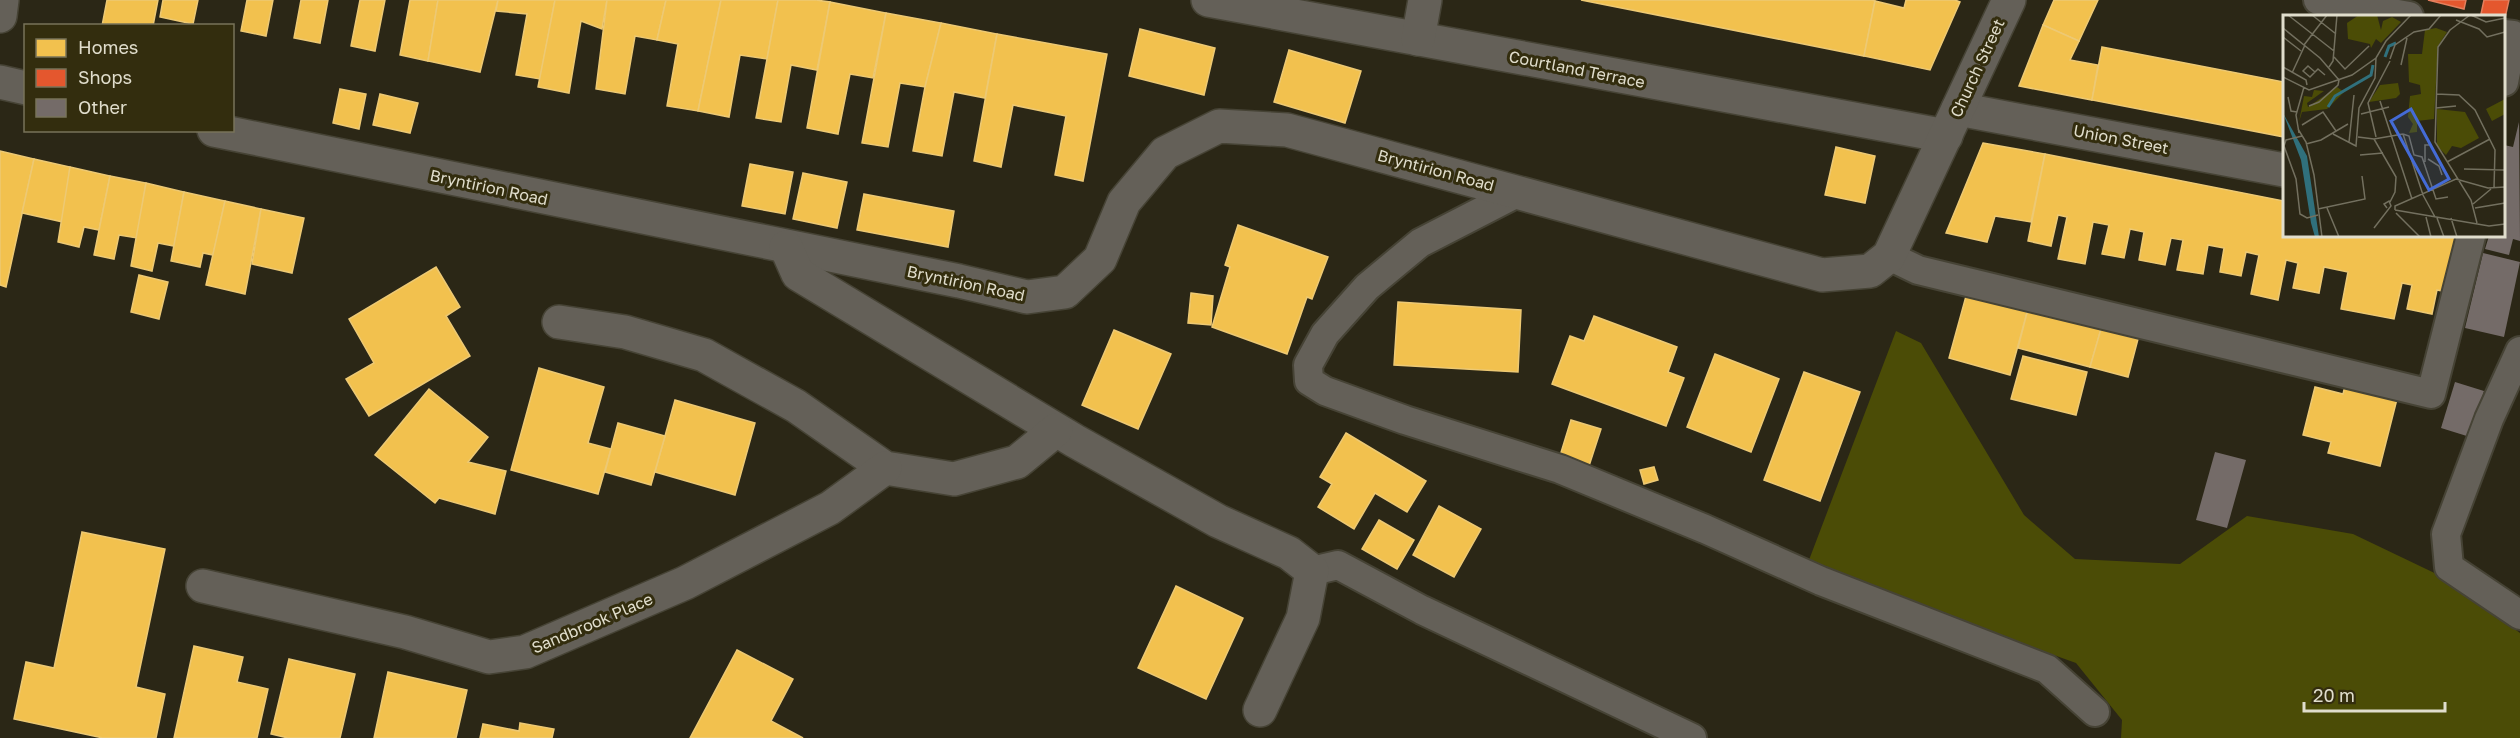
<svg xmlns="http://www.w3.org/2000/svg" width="2520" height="738" font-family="'Golos Text',sans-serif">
<rect width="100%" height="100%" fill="#2b2716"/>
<polygon fill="#4b4c06" points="1896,331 1921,343 2024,515 2075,559 2180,564 2247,516 2353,534 2447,579 2520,633 2520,738 2121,738 2122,720 2076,663 1990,632 1809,560"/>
<g fill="#f2c14e" stroke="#edc974" stroke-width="1.5">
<polygon points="107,0 158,0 153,26 102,26"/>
<polygon points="163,0 198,0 193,24 160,17"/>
<polygon points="247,0 273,0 266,36 241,31"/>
<polygon points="301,0 328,0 320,43 294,38"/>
<polygon points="360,0 385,0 375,51 351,46"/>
<polygon points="410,0 438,0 428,61 400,55"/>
<polygon points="438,0 498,0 480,72 428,61"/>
<polygon points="498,0 555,0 540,79 516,75 527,14 496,11"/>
<polygon points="555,0 607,0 602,29 581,21 569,93 538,87"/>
<polygon points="607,0 666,0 657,40 635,36 625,94 596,89"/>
<polygon points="666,0 721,0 698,111 667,106 678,44 657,40"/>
<polygon points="721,0 778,0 767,59 740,55 729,117 698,111"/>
<polygon points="778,0 816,0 830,2 817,70 791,65 781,122 756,118"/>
<polygon points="1581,0 1872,0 1875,1 1864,56"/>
<polygon points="1906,0 1955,0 1960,2 1930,70 1864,56 1875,1 1904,8"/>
<polygon points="2054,0 2098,0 2079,41 2043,25"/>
<polygon points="830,2 886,13 873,78 850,74 838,134 807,128"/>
<polygon points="886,13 941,23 925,87 900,83 888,147 862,143"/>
<polygon points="941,23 997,34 985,98 954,92 942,156 913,151 925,87"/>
<polygon points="2043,25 2079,41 2070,60 2098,65 2092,100 2019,86"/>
<polygon points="1140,29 1215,48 1204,95 1129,76"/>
<polygon points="997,34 1107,54 1083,181 1055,175 1066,116 1013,105 1001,167 974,161"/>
<polygon points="2102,47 2284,82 2284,137 2092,100"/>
<polygon points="1289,50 1361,71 1345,123 1274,102"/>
<polygon points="340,89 366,94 359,129 333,123"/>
<polygon points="380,94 418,103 410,133 373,125"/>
<polygon points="1983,143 2045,154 2031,222 1995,216 1987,242 1946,233"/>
<polygon points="1836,147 1875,156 1865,203 1825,195"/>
<polygon points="0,151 34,159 6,287 0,285"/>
<polygon points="2045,154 2284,201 2284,236 2458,236 2452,293 2437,290 2432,314 2407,309 2412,285 2402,283 2394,319 2341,309 2348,272 2324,267 2319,293 2293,288 2298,263 2286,260 2278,300 2251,294 2259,255 2246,252 2241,276 2220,272 2224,248 2208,245 2203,274 2177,270 2183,240 2171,238 2165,265 2139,260 2144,232 2130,229 2124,258 2102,254 2109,225 2093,222 2085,264 2058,259 2067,217 2058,215 2051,246 2028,241"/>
<polygon points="34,159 70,167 63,222 22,213"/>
<polygon points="750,164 793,172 785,214 742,206"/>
<polygon points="70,167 110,176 99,230 84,227 79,247 58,242"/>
<polygon points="803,173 847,182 837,228 793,219"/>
<polygon points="110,176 146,183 137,238 119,235 114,259 94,255"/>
<polygon points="146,183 184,192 174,246 158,243 152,271 131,266"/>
<polygon points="184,192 225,201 213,255 203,253 200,267 171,261"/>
<polygon points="864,194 954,211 948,247 857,230"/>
<polygon points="225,201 261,209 245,294 206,285"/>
<polygon points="261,209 304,218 292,273 252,264"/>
<polygon points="1238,225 1328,257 1312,299 1307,297 1287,354 1212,327 1230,267 1225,265"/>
<polygon points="436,267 460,307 446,316 470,356 369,416 346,379 374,363 349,319"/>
<polygon points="139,275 168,282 159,319 131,312"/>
<polygon points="1968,289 2029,305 2010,375 1949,358"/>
<polygon points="1191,293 1213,296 1211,325 1188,323"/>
<polygon points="1398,302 1521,310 1518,372 1394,365"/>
<polygon points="2029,305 2101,329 2090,367 2018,348"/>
<polygon points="1594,316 1677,347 1668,372 1684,378 1666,426 1552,384 1570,336 1584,341"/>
<polygon points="2101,329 2138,339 2128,377 2090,367"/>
<polygon points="1114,330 1171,354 1138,429 1082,405"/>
<polygon points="1715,354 1779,379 1751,452 1687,427"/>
<polygon points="2023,356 2087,372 2076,415 2011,399"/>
<polygon points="539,368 604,387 588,443 611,449 598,494 511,470"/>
<polygon points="1804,372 1860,392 1820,501 1764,480"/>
<polygon points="2346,382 2398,395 2380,466 2328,453 2331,442 2303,435 2315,387 2343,394"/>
<polygon points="429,389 488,437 468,462 506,471 495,514 439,498 435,503 375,455"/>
<polygon points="675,400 755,423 735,495 655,472"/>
<polygon points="1571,420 1601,429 1588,469 1559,459"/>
<polygon points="618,423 665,436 651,485 605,472"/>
<polygon points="1346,433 1426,481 1407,512 1375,493 1354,529 1318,507 1332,484 1320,477"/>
<polygon points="1654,467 1658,480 1644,484 1640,470"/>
<polygon points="1439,506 1481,529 1454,577 1413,555"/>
<polygon points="1379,520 1414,540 1397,569 1362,549"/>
<polygon points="82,532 165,549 136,687 165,694 156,738 103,738 14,719 26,662 54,668"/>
<polygon points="1176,586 1243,618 1206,699 1138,668"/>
<polygon points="194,646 243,657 237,682 268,689 257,738 174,738"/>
<polygon points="737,650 793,679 771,721 803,738 690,738"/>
<polygon points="289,659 355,674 340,738 288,738 271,734"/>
<polygon points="388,672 467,690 456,738 374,738"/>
<polygon points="520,723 554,729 552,738 480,738 483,724 519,731"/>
</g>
<g fill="#e4572e" stroke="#e37f5d" stroke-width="1.5">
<polygon points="2428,0 2466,0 2464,9"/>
<polygon points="2484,0 2509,0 2505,18 2481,14"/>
</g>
<g fill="#746b68">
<polygon points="2519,122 2520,241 2513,239 2509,255 2485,249 2489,236 2504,236 2504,145 2513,147"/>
<polygon points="2483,253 2520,262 2504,337 2465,328"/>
<polygon points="2455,382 2484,391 2470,437 2441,428"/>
<polygon points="2215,452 2246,460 2227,528 2196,520"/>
</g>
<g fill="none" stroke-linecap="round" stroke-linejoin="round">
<g stroke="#464335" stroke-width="32">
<g id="service">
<polyline points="2318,0 2409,16"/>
<polyline points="2504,34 2513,35 2504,82"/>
<polyline points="1519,192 1420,243 1367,287 1325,334 1308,365 1309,381 1325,391 1405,420 1560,469 1705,529 1821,581 2047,669 2095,712"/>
<polyline points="1889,256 1918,270 2431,394 2471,236"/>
<polyline points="2520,351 2489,419 2446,534 2449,567 2520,615"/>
<polyline points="1312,571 1338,565 1422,610 1692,738"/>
</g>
</g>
<g stroke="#464335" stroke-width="36">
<g id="minor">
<polyline points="1208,0 1946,136"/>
<polyline points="0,16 2,0"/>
<polyline points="1418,39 1425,0"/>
<polyline points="0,82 26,88"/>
<polyline points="1958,109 2284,170"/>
<polyline points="214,130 959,281 1027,297 1065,292 1100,259 1124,202 1165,153 1219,126 1287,130 1822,275 1870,271 1889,256 2009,0"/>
<polyline points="786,247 798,274 1075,441 1218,521 1289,553 1312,571 1303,618 1260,710"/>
<polyline points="559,322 625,332 704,355 796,406 885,468 954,479 1017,462 1056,430"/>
<polyline points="203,586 405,632 489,657 525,652 685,583 830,508 885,468"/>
</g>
</g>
<use href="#service" stroke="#646058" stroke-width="28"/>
<use href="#minor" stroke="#646058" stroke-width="33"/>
</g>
<g text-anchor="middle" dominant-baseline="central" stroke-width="6" stroke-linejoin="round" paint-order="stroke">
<g font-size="16" fill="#e0ddcc" stroke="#332d0e">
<text transform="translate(1977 68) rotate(-65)">Church Street</text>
<text transform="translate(1577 69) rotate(11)">Courtland Terrace</text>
<text transform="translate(2121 139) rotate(11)">Union Street</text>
<text transform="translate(1436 170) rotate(15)">Bryntirion Road</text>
<text transform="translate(489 187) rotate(12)">Bryntirion Road</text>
<text transform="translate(966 283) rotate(12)">Bryntirion Road</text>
<text transform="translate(592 623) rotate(-23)">Sandbrook Place</text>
</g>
</g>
<g transform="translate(2283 15)">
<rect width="222" height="222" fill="#2b2716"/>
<path d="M76,0H94L98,15L100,6L109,2L118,7L98,28L93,24L88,33L87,29L65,24L64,8ZM153,13L164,17L155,31L151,104L134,106V117L126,118L130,109L125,102L127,81L138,79L137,70L126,67L125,39H139L142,15ZM115,68L117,79L113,83L86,87L97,70ZM54,72L61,77L44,94L19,97L16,107L21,81L29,82L31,75L41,76L24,88L25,92ZM222,84V99L209,106L203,94ZM154,94L182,97L196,123L178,133L169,131L163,140L154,131Z" fill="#4b4c06"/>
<path d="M0,98L24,141L36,222H32L28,208L18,145Z" fill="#30707c"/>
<path fill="none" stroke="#30707c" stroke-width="3" d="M102,42L106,31L113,28M45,92L52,81L88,60L90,50"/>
<path fill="none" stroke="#73705f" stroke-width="1.5" d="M5,0L51,36M29,0L53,19M187,0L167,15L155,32L152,127L188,185L194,208M188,0L203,7L222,3M173,5L196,14L204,22L222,17M0,13L37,43L56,65L55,70L36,87L26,91M0,22L18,36M21,30L44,0M51,42L62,54L86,31M107,44L112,30L131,17L146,14L158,0M118,50L124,23M0,52L23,65L24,70M46,52L50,46L54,0M32,57L25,51L20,56L27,62L35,54L42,60M9,58L22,30M0,62L26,75L69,60L93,43L103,26L128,0M153,79L176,80L192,95L212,135L211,173M5,82L8,96L14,97M97,86L129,184M153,93L173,91M78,99L106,92M19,110L40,97L53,116M15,114L23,127L31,160L39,222M16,118L13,100L21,72M50,119L73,131L76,93L92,63L93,43M120,119L126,121L131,140L139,142L153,184L165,182M120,119L140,180L152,202M19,121L3,125L1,131L13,164L17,199L24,203L35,200M75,122L91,124L120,119M93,122L85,88L107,46M91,124L113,162L112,177L107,187M66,127L71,80M23,129L38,125L65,109M77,140L100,138M145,144L156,151L159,160M142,147V130H146M164,147L207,124M181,154L222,155M190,189L208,174M44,193L56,222M192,193L222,188M35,194L82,184L79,161M112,195V191L173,164L205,173L222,172M112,195L206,211L222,209M113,198L137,222M143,202L148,222M154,203L161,222M168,203L174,222M91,213L108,191L106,186L101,189L104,193"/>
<path fill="#446bd6" fill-opacity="0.15" stroke="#446bd6" stroke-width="3" d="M128,94L166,164L146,175L108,106Z"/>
<rect width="222" height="222" fill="none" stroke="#e0ddcc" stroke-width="3"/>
</g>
<rect x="24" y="24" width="210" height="108" fill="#332d0e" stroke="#78735a" stroke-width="1.5"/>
<rect x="36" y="39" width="30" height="18" fill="#f2c14e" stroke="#78735a" stroke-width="1.5"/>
<text x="78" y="54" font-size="18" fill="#e0ddcc">Homes</text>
<rect x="36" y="69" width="30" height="18" fill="#e4572e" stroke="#78735a" stroke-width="1.5"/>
<text x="78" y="84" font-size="18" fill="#e0ddcc">Shops</text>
<rect x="36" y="99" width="30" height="18" fill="#746b68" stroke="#78735a" stroke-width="1.5"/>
<text x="78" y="114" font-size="18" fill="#e0ddcc">Other</text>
<path d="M2304 702v9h141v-9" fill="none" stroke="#e0ddcc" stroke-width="3"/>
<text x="2313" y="702" font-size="18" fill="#e0ddcc" stroke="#332d0e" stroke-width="4.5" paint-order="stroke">20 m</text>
</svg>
